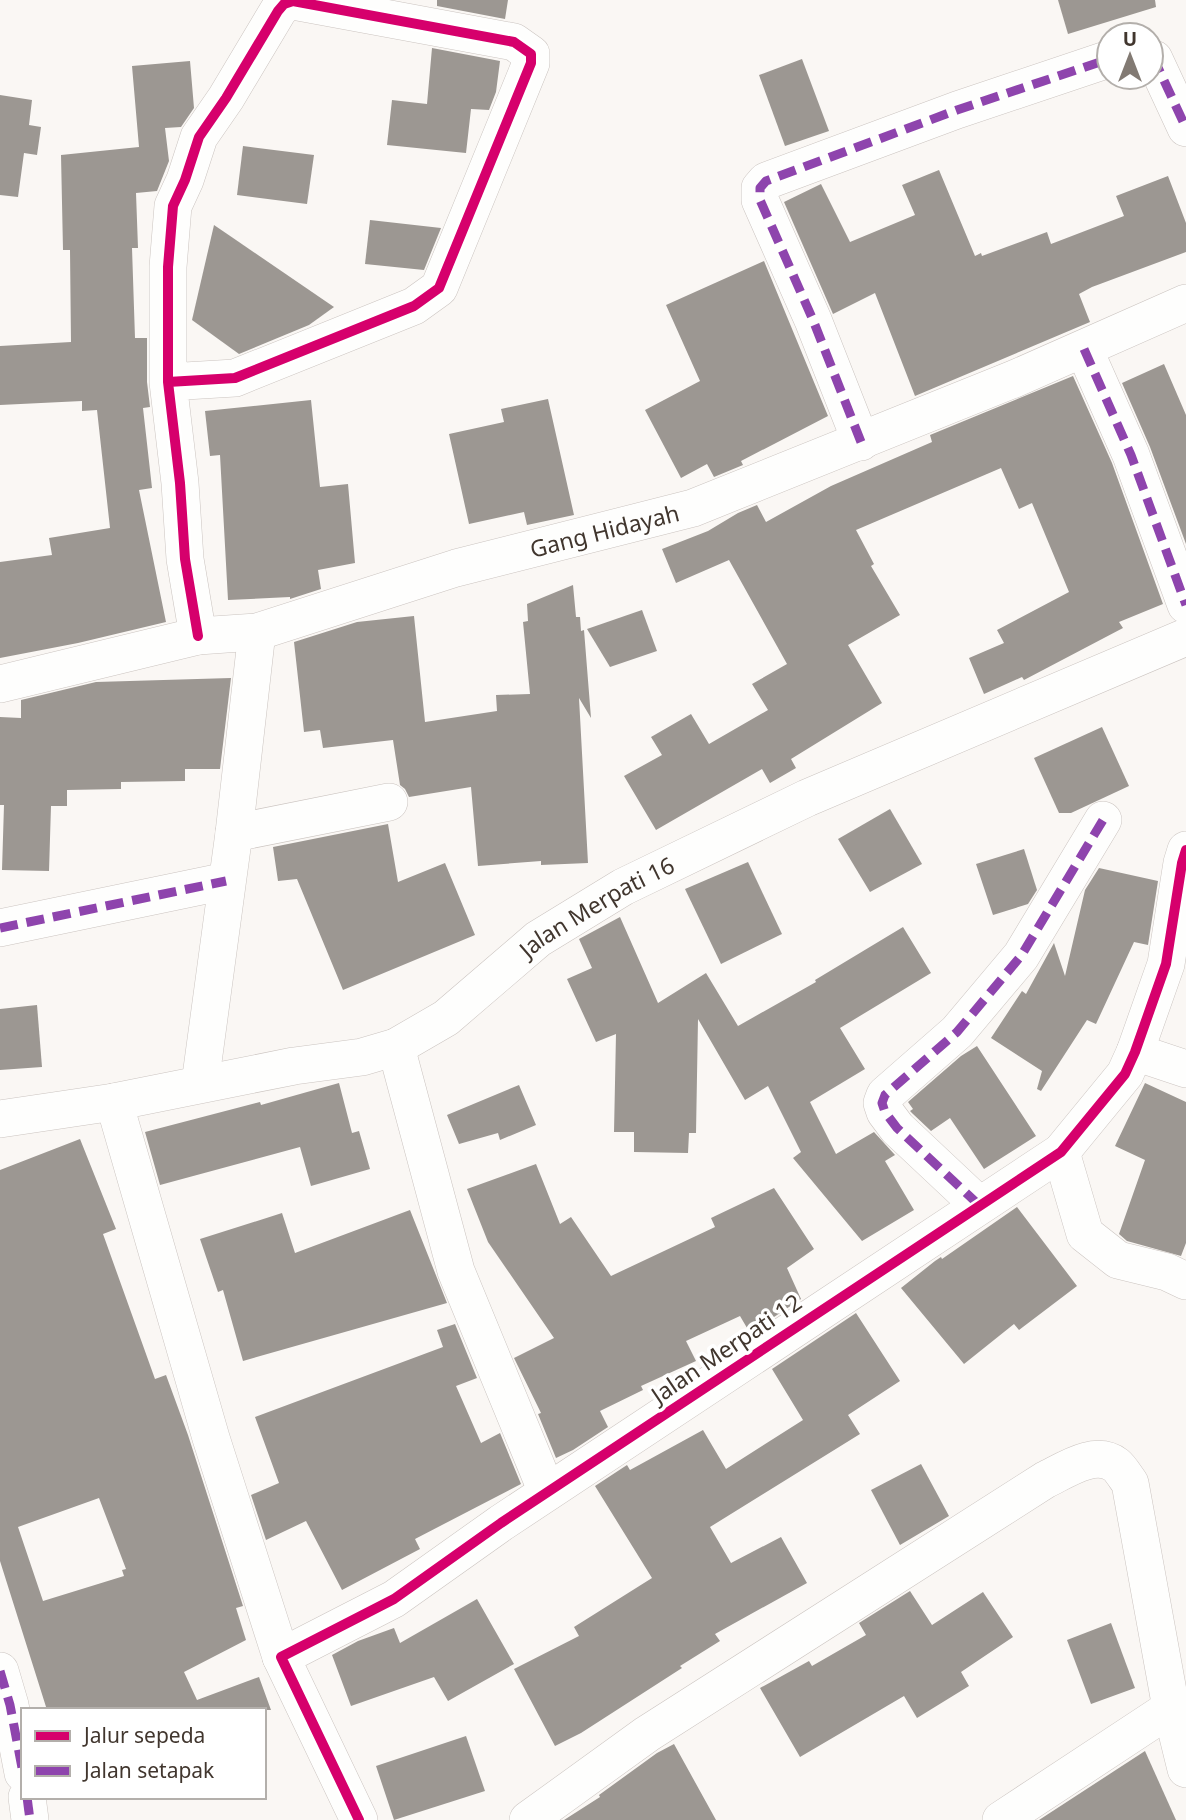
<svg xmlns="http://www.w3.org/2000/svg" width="1186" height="1820" font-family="'Noto Sans',sans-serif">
<rect width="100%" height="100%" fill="#faf7f4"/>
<g fill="#9c9792" fill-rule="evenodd">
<polygon points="437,0 508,0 505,19 437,6"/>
<polygon points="1058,0 1155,0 1156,7 1068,34"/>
<polygon points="432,48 500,61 496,92 489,110 471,109 466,153 387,145 392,100 427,104"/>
<polygon points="802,59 829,131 785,146 759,75"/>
<polygon points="190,61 194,108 181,127 165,128 169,161 157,191 136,193 138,248 132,248 135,338 147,338 147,382 150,407 143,408 152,488 139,490 166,622 78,643 0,658 0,562 52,555 49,538 110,528 97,410 82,411 82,401 0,405 0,346 71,342 70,250 63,250 61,155 139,147 132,66"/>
<polygon points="0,95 32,100 29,125 41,127 37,155 24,153 18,197 0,195"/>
<polygon points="243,146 314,155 307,204 237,195"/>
<polygon points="939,170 975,256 981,253 982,256 1047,232 1051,244 1124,216 1116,196 1168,176 1186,223 1186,252 1092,287 1079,294 1090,322 915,396 875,293 833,314 784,202 821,184 850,242 915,215 902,185"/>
<polygon points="370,220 441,228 424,270 365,264"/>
<polygon points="214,225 236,240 334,307 309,325 239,354 192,320"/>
<polygon points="764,261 828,416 741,461 743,465 714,477 707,464 681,478 645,410 700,381 666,305"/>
<polygon points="1164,364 1186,415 1186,544 1150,447 1122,383"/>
<polygon points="1073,376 1112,463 1163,604 1119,622 1123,628 1024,680 1022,677 984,694 969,658 1004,643 997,630 1069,592 1032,503 1019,509 1001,468 856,530 874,564 871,566 900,615 848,645 882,703 791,759 796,768 770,783 762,769 656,830 624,776 662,755 651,737 691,714 709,744 768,710 752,684 787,664 729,560 676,583 662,549 708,531 738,513 757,505 766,522 831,486 932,442 930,435"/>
<polygon points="548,399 574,515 527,525 524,512 469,524 449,434 504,422 501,409"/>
<polygon points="311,400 320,487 348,484 355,563 318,570 321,589 290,599 290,597 228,600 220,455 210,456 205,411"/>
<polygon points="573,585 576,617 580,617 581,631 584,630 591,718 579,698 588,863 541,865 541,861 478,866 471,787 409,797 405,789 400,785 393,740 323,748 320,730 304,732 294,642 357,622 414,616 425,722 497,711 496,695 530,694 523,622 528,621 527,604"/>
<polygon points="642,610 657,651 610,667 587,629"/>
<polygon points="231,678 220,769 185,769 185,781 121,782 121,789 67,790 67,806 51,806 49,871 2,870 4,805 0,805 0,717 21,718 21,700 96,682"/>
<polygon points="1102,727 1129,786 1071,813 1059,813 1034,758"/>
<polygon points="890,809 922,864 870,892 838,839"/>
<polygon points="388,824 398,882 445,863 475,935 343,990 297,879 278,881 273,847"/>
<polygon points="1024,849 1037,890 1028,904 993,915 976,864"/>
<polygon points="748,862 782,934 721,964 685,889"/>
<polygon points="1099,868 1158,881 1148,945 1134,942 1096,1024 1087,1020 1041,1091 1037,1089 1042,1071 991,1038 1022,991 1026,994 1054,943 1065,976 1085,890"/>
<polygon points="620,917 658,1003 706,973 738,1026 816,982 815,980 903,927 931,973 840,1028 865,1069 810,1102 836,1154 874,1132 895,1155 885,1161 914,1210 862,1241 793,1158 801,1152 768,1086 745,1100 698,1019 696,1133 689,1133 688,1153 634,1152 634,1132 614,1132 616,1034 596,1042 567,979 592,968 579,939"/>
<polygon points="37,1005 42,1067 0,1070 0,1009"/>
<polygon points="977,1046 1036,1136 984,1169 950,1118 931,1131 913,1114 910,1111 913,1109 908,1102 961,1056"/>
<polygon points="339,1083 352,1133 359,1131 370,1169 311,1186 300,1147 160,1185 145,1132 260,1102 261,1105"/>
<polygon points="1145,1083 1186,1102 1186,1243 1181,1256 1127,1241 1119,1234 1145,1160 1115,1146"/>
<polygon points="519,1085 536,1125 500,1140 498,1133 459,1144 447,1115"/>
<path d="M80,1139L116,1229L103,1234L155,1379L166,1375L188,1435L243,1606L236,1608L246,1640L184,1672L197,1700L259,1677L271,1710H47L0,1561V1170ZM99,1498L126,1569L122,1570L124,1576L43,1601L18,1527Z"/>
<polygon points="536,1164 560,1224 571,1217 611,1276 715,1227 711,1218 774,1188 814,1249 787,1268 801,1299 750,1333 740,1316 686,1341 696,1361 641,1386 643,1390 600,1411 608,1427 573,1450 556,1458 538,1414 541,1413 514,1358 554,1338 488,1242 467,1189"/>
<polygon points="1017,1207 1077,1286 1019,1330 1014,1324 964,1364 901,1288 935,1261 941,1257 942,1259"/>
<polygon points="410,1210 447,1303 243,1361 223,1290 218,1292 200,1239 282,1213 295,1253"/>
<polygon points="856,1313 900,1381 848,1415 860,1434 710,1527 731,1563 781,1537 807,1583 715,1634 720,1641 680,1666 682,1668 581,1733 555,1746 514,1669 579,1636 574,1627 652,1578 595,1486 627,1465 630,1470 703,1430 726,1469 803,1420 772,1369"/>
<polygon points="455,1324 477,1378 456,1386 481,1443 500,1433 521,1484 415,1539 420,1549 342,1590 306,1521 266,1540 251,1495 279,1483 255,1417 443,1347 437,1330"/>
<polygon points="921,1464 949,1516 900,1545 871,1490"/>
<polygon points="910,1591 932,1625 983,1592 1013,1637 961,1672 969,1686 917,1718 904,1696 800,1757 760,1688 809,1661 812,1666 866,1635 859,1623"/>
<polygon points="477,1599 514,1664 448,1701 434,1677 351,1706 332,1655 358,1641 394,1628 400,1643"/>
<polygon points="1111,1623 1135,1688 1091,1704 1067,1640"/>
<polygon points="466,1736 485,1791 394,1820 376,1766"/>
<polygon points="674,1744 716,1820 564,1820 600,1797 599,1795 657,1753"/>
<polygon points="1145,1751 1176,1820 1039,1820"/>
</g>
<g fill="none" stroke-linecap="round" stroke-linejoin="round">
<g stroke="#cbc4c0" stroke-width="38">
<g id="minor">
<polyline points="1151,58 1154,59 1186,128"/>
<polyline points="1084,349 1131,455 1186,605"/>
<polyline points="168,382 235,378 414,306 439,288 531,63 531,54 514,42 293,1 284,4 278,11 226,98 199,137 185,180 173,206 168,267 168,382 180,483 185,559 198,636"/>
<polyline points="861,442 813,320 760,200 760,188 766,181 957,110 1109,59"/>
<path id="s1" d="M0,684L198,636L257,632L456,568L693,508L1014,379L1186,303"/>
<polyline points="234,833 389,802"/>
<polyline points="0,928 226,881"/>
<polyline points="396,1047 456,1271 547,1492"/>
<polyline points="1135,1052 1186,1069"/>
<polyline points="200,1084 234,833 257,632"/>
<polyline points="114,1102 211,1438 281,1657"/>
<path id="s2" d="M0,1119L114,1102L294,1066L362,1057L396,1047L446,1018L538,939L623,887L807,798L1186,637"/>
<polyline points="1061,1152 1085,1234 1118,1260 1167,1272 1186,1281"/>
<polyline points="979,1205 897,1128 885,1112 882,1103 885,1095 957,1032 1021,956 1103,820"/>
<polyline points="0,1671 10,1705 23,1773"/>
<polyline points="27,1797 30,1820"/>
<polyline points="359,1820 281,1657 394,1599 501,1523 1061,1152 1125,1074 1135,1052 1166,964 1182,863 1186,850"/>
<path d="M528,1820L647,1734L1045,1480C1064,1471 1095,1449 1116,1465C1121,1469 1126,1478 1130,1483L1171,1708L1186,1769"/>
<polyline points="1001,1820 1171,1708"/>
</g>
</g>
<use href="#minor" stroke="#fefefd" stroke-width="37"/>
<g stroke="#8e44ad" stroke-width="9" stroke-dasharray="18 9" stroke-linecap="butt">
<polyline points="1151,58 1154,59 1186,128"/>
<polyline points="1084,349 1131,455 1186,605"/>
<polyline points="861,442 813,320 760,200 760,188 766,181 957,110 1109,59"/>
<polyline points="0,928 226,881"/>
<polyline points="979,1205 897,1128 885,1112 882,1103 885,1095 957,1032 1021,956 1103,820"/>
<polyline points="0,1671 10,1705 23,1773"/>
<polyline points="27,1797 30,1820"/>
</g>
<g stroke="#fff" stroke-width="15">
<g id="cycleway">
<polyline points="168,382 235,378 414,306 439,288 531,63 531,54 514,42 293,1 284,4 278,11 226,98 199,137 185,180 173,206 168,267 168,382 180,483 185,559 198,636"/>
<polyline points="359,1820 281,1657 394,1599 501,1523 1061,1152 1125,1074 1135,1052 1166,964 1182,863 1186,850"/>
</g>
</g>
<use href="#cycleway" stroke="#d6006c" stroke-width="10"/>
</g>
<g text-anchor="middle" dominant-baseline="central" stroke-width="7" stroke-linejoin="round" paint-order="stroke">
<g font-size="23" fill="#41362e" stroke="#fff">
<text stroke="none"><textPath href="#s1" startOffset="625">Gang Hidayah</textPath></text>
<text stroke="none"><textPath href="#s2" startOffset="649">Jalan Merpati 16</textPath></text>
<text transform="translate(726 1348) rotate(-34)">Jalan Merpati 12</text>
</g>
</g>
<rect x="21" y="1708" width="245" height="91" fill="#ffffff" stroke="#b3afab" stroke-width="2"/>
<rect x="35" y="1731" width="35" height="10" fill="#d6006c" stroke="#b3afab" stroke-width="2"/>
<text x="84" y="1743" font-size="21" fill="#41362e">Jalur sepeda</text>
<rect x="35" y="1766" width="35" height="10" fill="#8e44ad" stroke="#b3afab" stroke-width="2"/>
<text x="84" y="1778" font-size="21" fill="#41362e">Jalan setapak</text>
<g transform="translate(1130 56)"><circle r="33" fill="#ffffff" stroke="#b3afab" stroke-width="2"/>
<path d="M0-5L12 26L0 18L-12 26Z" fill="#827a73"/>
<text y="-10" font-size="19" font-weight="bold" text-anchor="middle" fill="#41362e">U</text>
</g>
</svg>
